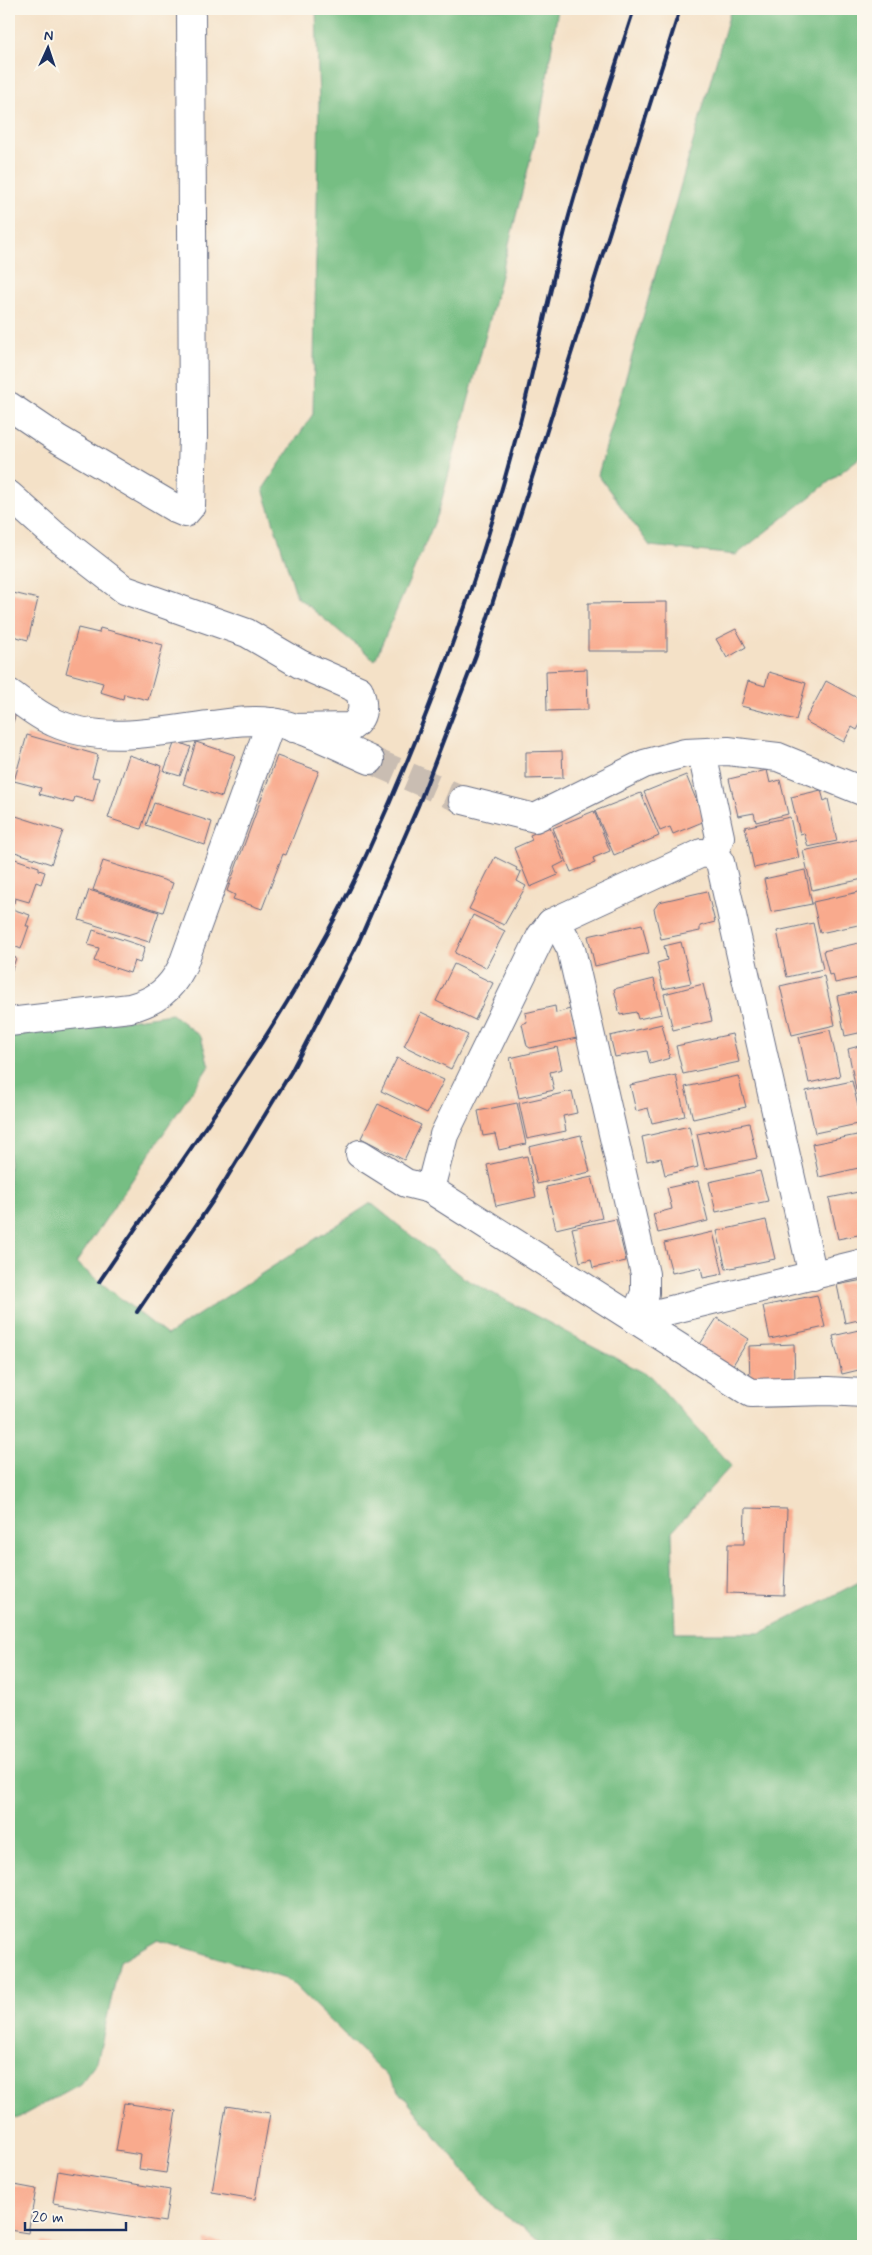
<svg xmlns="http://www.w3.org/2000/svg" width="872" height="2255" font-family="Mynerve,sans-serif">
<rect width="100%" height="100%" fill="#fbf7ec"/>
<filter id="ink" filterUnits="userSpaceOnUse"><feTurbulence type="fractalNoise" baseFrequency=".02" numOctaves="2"/><feDisplacementMap in="SourceGraphic" scale="10" xChannelSelector="R" yChannelSelector="G"/><feConvolveMatrix kernelMatrix="1 2 1 2 8 2 1 2 1" color-interpolation-filters="sRGB"/></filter>
<filter id="wash" filterUnits="userSpaceOnUse"><feTurbulence type="fractalNoise" baseFrequency=".0096" numOctaves="4" result="noise"/><feDisplacementMap in="SourceGraphic" scale="20" xChannelSelector="R" yChannelSelector="G"/><feGaussianBlur stdDeviation="1.12" result="paint"/><feColorMatrix in="noise" values="0 0 0 0 0 0 0 0 0 0 0 0 0 0 0 0 0 1.4 0 .05"/><feComposite in="paint" operator="in"/></filter>
<g filter="url(#wash)">
<rect width="100%" height="100%" fill="#f4e1c7"/>
<g fill="#76be83" stroke="#487670">
<polygon points="316,9 558,9 540,121 490,319 438,514 375,660 297,597 263,489 313,414 319,103"/>
<polygon points="731,9 863,9 863,455 736,555 650,546 598,475"/>
<polygon points="172,1014 201,1037 209,1066 76,1263 167,1335 371,1203 462,1277 650,1376 731,1466 672,1531 675,1633 761,1633 863,1580 863,2229 850,2246 550,2246 495,2209 386,2075 289,1980 158,1939 120,1961 97,2062 80,2084 16,2119 9,2111 9,1036"/>
</g>
<g id="blocks">
<g fill="#f9aa8d">
<polygon points="9,592 38,599 28,640 9,635"/>
<polygon points="667,602 667,651 588,651 588,603"/>
<polygon points="78,628 99,633 100,628 163,645 148,700 124,694 123,699 100,692 103,683 66,673"/>
<polygon points="736,629 746,647 727,658 716,639"/>
<polygon points="587,669 588,710 547,711 546,671"/>
<polygon points="769,672 806,683 796,720 741,706 748,681 765,686"/>
<polygon points="826,681 863,701 863,719 857,730 852,727 844,742 805,721"/>
<polygon points="9,712 16,714 9,733"/>
<polygon points="27,735 98,755 92,777 99,778 93,802 75,797 73,803 39,794 41,788 14,781"/>
<polygon points="175,741 191,747 180,776 164,771"/>
<polygon points="196,742 235,755 222,797 183,784"/>
<polygon points="562,751 563,778 526,779 526,752"/>
<polygon points="129,755 162,766 141,829 108,818"/>
<polygon points="277,756 319,771 286,855 283,854 262,909 233,899 235,895 227,891"/>
<polygon points="767,770 770,783 780,780 788,814 756,822 754,813 738,816 729,779"/>
<polygon points="686,775 705,821 673,834 670,827 660,831 644,792"/>
<polygon points="821,790 824,801 828,799 837,841 808,847 804,833 800,834 791,797"/>
<polygon points="641,793 659,836 614,855 595,811"/>
<polygon points="154,803 212,822 205,845 146,825"/>
<polygon points="594,811 610,851 593,858 595,863 571,872 553,828"/>
<polygon points="16,816 63,831 51,864 9,850 9,828 11,827"/>
<polygon points="790,817 799,858 754,868 745,827"/>
<polygon points="550,827 564,862 554,867 558,875 530,887 514,848 532,840 530,835"/>
<polygon points="859,839 863,856 863,879 812,890 803,851"/>
<polygon points="9,857 39,867 39,870 45,872 41,884 36,882 29,902 15,898 14,903 9,901"/>
<polygon points="495,857 517,868 516,870 521,872 517,881 526,886 504,925 469,909"/>
<polygon points="103,861 173,883 163,912 93,890"/>
<polygon points="805,870 812,904 771,912 764,879"/>
<polygon points="89,890 159,912 149,942 79,920"/>
<polygon points="707,891 715,922 700,926 700,931 661,939 654,909 659,902"/>
<polygon points="863,891 863,924 820,933 813,902"/>
<polygon points="9,908 30,915 26,926 29,926 21,949 9,944"/>
<polygon points="473,915 505,931 486,968 455,953"/>
<polygon points="813,923 823,969 787,977 777,931"/>
<polygon points="642,924 649,953 595,966 588,936"/>
<polygon points="93,930 145,947 140,963 134,961 130,973 94,961 99,948 88,945"/>
<polygon points="681,942 691,983 663,989 657,963 667,960 664,946"/>
<polygon points="863,942 863,977 835,983 833,974 829,975 823,951"/>
<polygon points="9,955 16,958 9,978"/>
<polygon points="454,964 493,983 475,1020 436,1001"/>
<polygon points="824,976 835,1025 792,1035 780,986"/>
<polygon points="654,979 662,1014 638,1019 636,1012 620,1015 614,989"/>
<polygon points="703,984 712,1021 673,1030 664,994"/>
<polygon points="863,991 863,1032 845,1036 837,996"/>
<polygon points="555,1006 556,1013 570,1009 577,1038 530,1048 527,1046 522,1024 527,1022 525,1013"/>
<polygon points="421,1012 468,1035 451,1069 404,1046"/>
<polygon points="662,1024 670,1058 650,1064 647,1051 615,1057 610,1036"/>
<polygon points="830,1030 840,1076 809,1083 799,1037"/>
<polygon points="732,1034 739,1062 683,1074 676,1046"/>
<polygon points="863,1045 863,1088 856,1090 848,1049"/>
<polygon points="557,1047 562,1069 550,1072 554,1090 519,1098 510,1058"/>
<polygon points="397,1058 444,1080 427,1113 381,1091"/>
<polygon points="676,1075 685,1116 652,1123 648,1108 636,1111 630,1085"/>
<polygon points="738,1076 746,1107 693,1119 685,1087"/>
<polygon points="852,1081 862,1123 815,1133 806,1091"/>
<polygon points="572,1091 577,1113 563,1116 566,1131 527,1139 519,1103"/>
<polygon points="517,1103 526,1144 499,1150 495,1134 483,1136 478,1111"/>
<polygon points="378,1104 421,1125 404,1160 361,1138"/>
<polygon points="749,1123 757,1158 705,1169 697,1134"/>
<polygon points="689,1126 698,1167 665,1175 661,1158 647,1161 642,1137"/>
<polygon points="862,1134 863,1167 819,1177 812,1144"/>
<polygon points="581,1135 590,1172 537,1184 529,1147"/>
<polygon points="527,1156 536,1197 496,1206 487,1165"/>
<polygon points="760,1171 768,1201 716,1212 709,1182"/>
<polygon points="592,1177 602,1218 556,1229 546,1187"/>
<polygon points="698,1181 708,1221 658,1233 653,1214 672,1209 667,1188"/>
<polygon points="863,1191 863,1234 838,1239 829,1198"/>
<polygon points="616,1219 626,1261 593,1268 591,1259 580,1262 572,1228"/>
<polygon points="766,1220 775,1259 726,1269 717,1231"/>
<polygon points="713,1232 723,1274 703,1278 701,1267 672,1273 664,1243"/>
<polygon points="863,1280 863,1319 845,1323 837,1285"/>
<polygon points="817,1295 825,1327 770,1339 763,1306"/>
<polygon points="717,1318 749,1339 728,1373 695,1352"/>
<polygon points="863,1329 863,1369 842,1374 833,1336"/>
<polygon points="794,1344 795,1382 750,1383 749,1346"/>
<polygon points="745,1508 787,1509 784,1595 727,1593 728,1544 744,1544"/>
<polygon points="124,2103 176,2111 166,2173 139,2169 141,2155 116,2151"/>
<polygon points="226,2106 270,2113 255,2199 212,2192"/>
<polygon points="58,2171 170,2190 165,2222 53,2203"/>
<polygon points="9,2184 36,2189 28,2233 9,2230"/>
<polygon points="205,2240 246,2245 246,2246 204,2246"/>
<polygon points="41,2242 63,2245 63,2246 40,2246"/>
</g>
</g>
</g>
<g filter="url(#ink)">
<use href="#blocks" fill-opacity="0" stroke="#676d83" stroke-width="1"/>
<g fill="none" stroke-linecap="round" stroke-linejoin="round">
<polyline stroke="#c9bdb2" stroke-width="28" stroke-dasharray="28 14" stroke-linecap="butt" points="370,760 463,800"/>
<g stroke="#676d83" stroke-width="30">
<g id="minor">
<polyline points="9,406 58,439 178,510 185,513 191,506 193,436 191,9"/>
<path d="M9,495L53,534L125,590L247,633L300,664L359,690C364,704 365,717 351,727L293,728"/>
<path d="M9,693C23,703 37,715 53,722C102,745 158,731 210,725C230,723 251,719 271,722C298,725 342,748 370,760"/>
<polyline points="702,753 720,837 713,855"/>
<polyline points="463,800 535,818 644,764 685,753 728,751 778,757 862,791 863,790"/>
<polyline points="551,923 563,934 571,949 645,1274 645,1293 634,1319"/>
<path d="M9,1022L130,1008C156,1001 170,990 182,967L271,722"/>
<polyline points="360,1154 406,1183 430,1189 751,1393 828,1391 863,1393"/>
<polyline points="430,1189 444,1135 541,936 551,923 702,853 713,855 720,862 813,1276"/>
<polyline points="634,1319 863,1263"/>
</g>
</g>
<use href="#minor" stroke="#fff" stroke-width="28"/>
<g stroke="#1b2f5e" stroke-width="4">
<path d="M99,1282C194,1141 299,1004 369,849C429,718 478,580 515,441C535,368 548,295 567,223C587,151 611,80 634,9"/>
<polyline points="137,1312 214,1199 291,1072 359,941 418,806 476,655 680,9"/>
</g>
</g>
</g>
<rect width="872" height="2255" fill="none" stroke="#fbf7ec" stroke-width="30"/>
<g transform="translate(48 48) rotate(3)" stroke="#fbf7ec" stroke-width="4" paint-order="stroke">
<path d="M0-4L9 19L0 12L-9 19Z" fill="#1b2f5e"/>
<text y="-8" font-size="14" font-weight="bold" text-anchor="middle" fill="#1b2f5e">N</text>
</g>
<path d="M25 2222v8h101v-8" fill="none" stroke="#1b2f5e" stroke-width="2.5"/>
<text x="32" y="2222" font-size="15" fill="#1b2f5e" stroke="#fbf7ec" stroke-width="4" paint-order="stroke">20 m</text>
</svg>
